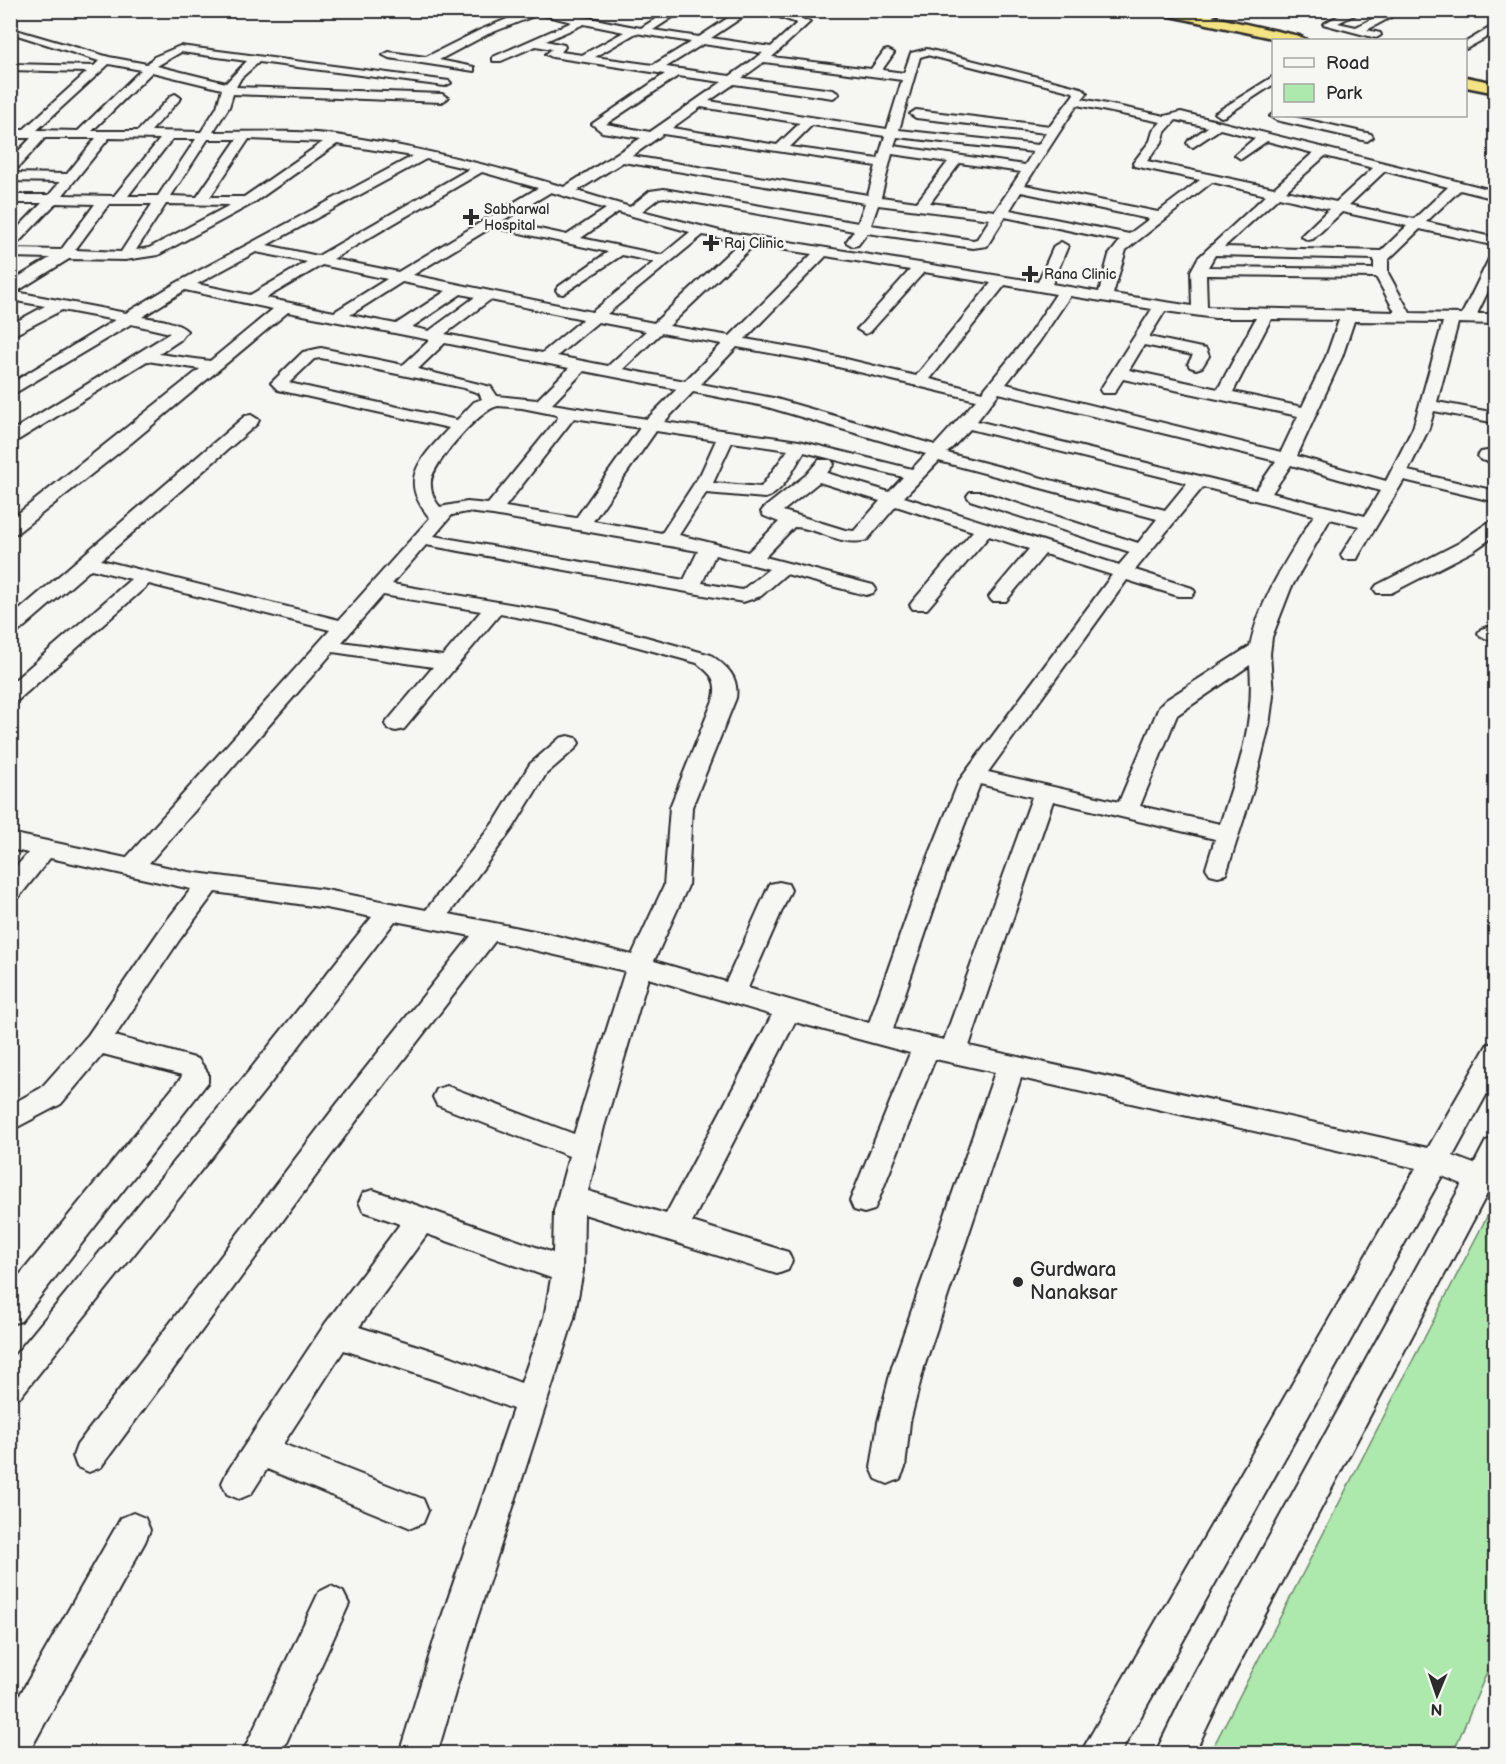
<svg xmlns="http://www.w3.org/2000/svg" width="1506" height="1764" font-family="'Balsamiq Sans',sans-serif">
<rect width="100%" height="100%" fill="#f6f6f2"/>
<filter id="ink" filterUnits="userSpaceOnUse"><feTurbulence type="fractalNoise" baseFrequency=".0167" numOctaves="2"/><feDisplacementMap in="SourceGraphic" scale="12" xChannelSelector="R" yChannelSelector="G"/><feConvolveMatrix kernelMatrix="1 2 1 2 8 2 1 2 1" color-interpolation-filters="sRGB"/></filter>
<g filter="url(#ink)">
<polygon fill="#ade8ad" stroke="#6c8a6c" stroke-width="1.5" points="1495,1201 1495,1653 1453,1753 1210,1753"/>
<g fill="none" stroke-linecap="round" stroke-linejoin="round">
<g stroke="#2b2b2b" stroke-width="4">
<g id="minor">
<path d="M529,10C567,10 603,22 641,28L668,11L675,10L677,13L676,15L653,30L699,37L740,10H753L711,38L771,47L797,23L759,10H777L810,22L772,57L871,69L884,51L888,50L894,53L882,70L904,73L911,53L927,49L1081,88L1087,93L1082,99L1165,116L1181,112L1496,191V199L1460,190L1426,222L1496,238V246L1420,229L1388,260V273L1410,313L1462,314L1489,259L1496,255V275L1477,314H1496V324L1458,323L1437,402L1496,413V423L1434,411L1429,428L1408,471L1496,491V502L1404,480L1359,555L1357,559H1343L1341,555L1359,526L1330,519L1291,588L1272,637L1270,654L1273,696L1269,726L1254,787L1226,874L1218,876L1210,874L1206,868L1215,839L1053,801L969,1046L1428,1148L1487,1045L1496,1042V1077L1453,1156L1474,1164L1486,1141L1496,1138V1177L1221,1698L1194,1754H1155L1195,1672L1462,1184L1442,1176L1120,1754H1080L1416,1168L1021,1078L924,1367L910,1422L905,1468L900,1479L888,1484L876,1479L871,1468L878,1422L892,1367L995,1072L935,1059L878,1201L874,1210L864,1213L854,1210L850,1201L910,1053L795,1022L692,1222L788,1252L792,1261L788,1270L777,1274L584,1214L583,1271L574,1318L474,1628L437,1754H399L438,1628L513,1409L450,1385L344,1350L283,1444L423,1499L428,1511L423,1523L411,1528L267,1469L251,1494L239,1499L227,1494L222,1483L227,1472L325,1324L400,1224L363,1211L359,1202L363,1193L373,1190L553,1253L554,1211L569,1156L437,1105L433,1097L437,1089L447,1086L574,1134L625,971L495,941L357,1120L101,1467L89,1472L77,1467L73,1456L77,1445L337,1104L471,936L395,921L269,1085L21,1396L10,1400V1361L249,1071L372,917L326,908L215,892L180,939L115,1036L198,1059L208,1073V1082L21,1321L10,1324V1287L181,1078L182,1075L103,1054L61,1104L10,1131V1105L41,1088L88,1035L162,927L191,889L50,858L19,897L10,899V874L28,853L10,849V833L126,858L330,630L149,584L17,701L10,702V684L131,579L91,569L17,633L10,635V618L245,416L251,415L259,420L257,424L101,560L339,620L430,518C397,479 420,460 449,428L278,390L271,383L303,352L321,348L403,365L430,340L288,312L131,443L17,533L10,534V520L200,369L147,361L10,445V432L170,333L131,324L10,396V384L115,320L62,310L10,337V325L45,306L10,300V282L50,258L10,257V236L42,203H10V195H49L60,182L10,181V173L67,174L96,138H45L15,171L10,172V160L31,138H10V130H23L87,72L10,70V64L94,66L99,61L11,33L16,30L109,57L147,64L154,57L180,46L449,81L451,83L445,86L259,62L241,78L236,87L442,94L448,98L442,102L233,94L229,107L213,132C254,132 296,130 336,135C414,146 490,165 564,187L641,138L602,132L592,124L665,74L552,57L546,54L552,49L536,46L501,61H493V57L572,22L539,14L488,34L439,60L474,67V71L389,58L383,55L389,52L426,57L480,30ZM584,24L624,32L582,55L561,52L565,47L564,45L546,41ZM636,33L691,42L653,65L595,57ZM703,44L763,53L730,76L666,67ZM181,52L247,61L226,83L157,66ZM927,55L1073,92L1074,94L1050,126L916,110L910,114L916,118L1046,133L1038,145L899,130L920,57ZM764,62L902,80L887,129L709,101L734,84L833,98L839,94L833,90L742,78ZM109,64L141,70L78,131L37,130ZM152,72L222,89L217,107L201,132L151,131L181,98L175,94L171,96L138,131H92ZM678,76L722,82L650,132L606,124ZM1077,105L1161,122L1153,131L1150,141L1133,163L1134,166L1200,180L1158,212L1025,185ZM701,107L800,123L777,145L672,128ZM1176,120L1208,127L1189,140L1187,143L1189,146L1193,147L1220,129L1255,138L1235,155L1241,159L1267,141L1313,153L1274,188L1147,161L1162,142L1165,132ZM812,125L885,136L878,159L790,147ZM663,134L876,166L868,195L632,156ZM897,137L1033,152L1025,165L894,146ZM109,138L160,139L114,196L63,195ZM172,139H196L158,196H128ZM208,139H237L197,197L171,196ZM249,139L323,142L244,197H210ZM337,144L413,156L178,282L126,313L16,292L69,259L125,260L158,255L252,204ZM892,154L948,162L917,202L881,197ZM1325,156L1373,168L1336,202L1286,191ZM426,159L469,169L318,256L267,245ZM623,162L865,203L858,223L664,189L650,191L630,207L577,191ZM960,163L1021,172L995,211L930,203ZM1385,171L1448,187L1414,219L1349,205ZM482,172L538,188L398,272L333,259ZM1212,182L1266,195L1198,258L1191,271L1192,306L1113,294L1126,250ZM551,192L606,209L567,235L502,221ZM1021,192L1149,219L1129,234L1010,210ZM664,197L854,231L846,242L853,246L858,245L867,233L973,248L987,246L1005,217L1120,241L1109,255L1099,292L1052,284L1068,246L1061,242L1054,246L1038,282L720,231L642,211L659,198ZM1279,197L1329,209L1301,236L1308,240L1313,239L1342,212L1407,226L1381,251L1224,247ZM56,203L95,204L61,250L12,249ZM109,204H152L121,252L75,250ZM166,204L230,205L149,248L136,250ZM878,205L990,219L977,239L973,240L871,225ZM618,212L690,232L662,255L581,238ZM492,227L608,252L558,287L556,290L558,293L563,294L622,255L654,262L592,312L413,275ZM703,235L740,242L654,323L607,314ZM754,245L812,254L730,336L669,326ZM256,252L307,262L250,295L197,284ZM1215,255L1374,259V269L1208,267ZM826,256L910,270L860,326L857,329L865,334L870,332L924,272L991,283L916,376L813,351L745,339ZM322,265L387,279L334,312L266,298ZM1206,275L1376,277L1395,312L1207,307ZM402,282L446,291L396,324L350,315ZM1005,285L1056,294L1028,336L982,392L930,379ZM185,290L273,309L210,361L159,354L180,340L187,331C177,321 156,319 142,317ZM461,294L475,297L429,331L412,327ZM1070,296L1152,309L1100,390L1102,393H1114L1123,379L1298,416L1281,452L1006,384L1039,342ZM490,300L583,319L542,353L445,334ZM1165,311L1215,318H1256L1218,389L1129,370L1144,345L1193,355L1188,364L1190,367L1196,369L1202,367L1209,356L1206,349L1149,337ZM1271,319L1339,320L1326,357L1302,407L1233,392ZM1354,321L1443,322L1413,428L1386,481L1297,456L1342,357ZM598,322L646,331L608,366L557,356ZM661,333L722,344L685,381L623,369ZM445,343L569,368L537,400L497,396L491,387L418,369ZM737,347L813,361L976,400L935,445L773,398L701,384ZM321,358L464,388L479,393L482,399L474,402L457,420L289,383L314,359ZM584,371L677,389L647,419L552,404ZM693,392L764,406L926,454L912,469L799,441L664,422ZM999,393L1276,461L1256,490L977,421ZM498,406L522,408L557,415L558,418L488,504L467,502L440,507C434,500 430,491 431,481C433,463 480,409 498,406ZM574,418L640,428L576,518L505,507ZM970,429L1187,483L1165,510L947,453ZM656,431L716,440L701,473L662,533L593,521ZM732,442L788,450L761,487L713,483ZM804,452L903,477L889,492L827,473L834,464L831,460H819L806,475L764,508L761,512L764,516L779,522L748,552L679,535L706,493L765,498C783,494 794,467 804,452ZM939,461L1157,519L1138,543L982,492H970L967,496L970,500L1130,552L1119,565L904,497ZM1291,465L1380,491L1365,516L1272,493ZM819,482L880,501L854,531L845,530L783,511ZM1203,487L1314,515C1289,556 1260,598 1250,646L1166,700L1159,707L1119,802L988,772L1127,580L1178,596H1192L1195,592L1192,588L1135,570ZM896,506L973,531L913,601L910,605L913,609H927L989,536L1029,549L992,593L989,597L992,601H1006L1045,554L1112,575L959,781L922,873L869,1023L748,988L791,890L788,884L779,882L770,884L767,890L726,982L654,961L688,886L692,807L736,698C739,676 727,667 711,655L556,612L392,584L426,545L743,602L761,596L786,574L866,595L873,593L876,589L873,585L765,557L794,527C820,528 840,547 867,540ZM467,512L493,515L698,551L684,580L434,536L452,515ZM715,555L769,569L742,590L702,583ZM383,595L481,611L443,656L342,642ZM500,614L554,624L697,663C711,674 718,680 714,698L670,807L664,886L632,955L549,934L449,914L513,828L546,774L576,748L579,743L576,738L568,736L560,738L530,764L497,818L426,910L326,890L188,872L149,863L333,652L433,667L385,724L388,729L396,731L404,729ZM1250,665C1255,724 1238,769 1220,824L1140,806L1177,715ZM980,784L1032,797L944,1040L893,1029L946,873ZM648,978L772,1015L666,1214L588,1191L604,1127ZM427,1234L551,1278L544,1318L521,1383L452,1357L359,1327Z"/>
<polygon points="1209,10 1222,10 1206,21 1198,21 1198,17"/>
<polygon points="1349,10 1364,10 1338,23 1356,27 1390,10 1404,10 1367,30 1380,33 1381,35 1376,38 1323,24"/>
<polygon points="1496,24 1496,32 1466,49 1466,42"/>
<polygon points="1274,76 1274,84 1225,116 1221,117 1215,113"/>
<polygon points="1274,113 1274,116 1290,116 1371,134 1373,137 1367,141 1276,120 1270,116"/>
<polygon points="1487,451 1496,453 1496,463 1481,460 1478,456 1481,452"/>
<polygon points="1496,521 1496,535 1473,551 1391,593 1377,593 1374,589 1377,585 1459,543 1489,522"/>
<polygon points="1488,627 1496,629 1496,641 1481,637 1478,633 1481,629"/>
<polygon points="133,1513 145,1518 150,1530 145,1542 28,1754 10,1754 10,1712 121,1518"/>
<polygon points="331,1586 343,1592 349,1604 281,1754 242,1754 319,1592"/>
</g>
</g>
<g stroke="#2b2b2b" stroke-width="5">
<g id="highway">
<polygon points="1154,10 1183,10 1299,36 1306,40 1281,40 1161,14"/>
<polygon points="1466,77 1496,83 1496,93 1466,87"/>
</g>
</g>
<use href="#minor" fill="#f6f6f2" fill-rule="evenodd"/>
<use href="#highway" fill="#f4e382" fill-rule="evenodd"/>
</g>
</g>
<g fill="#2b2b2b" stroke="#f6f6f2" stroke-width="2">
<path d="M468 208h6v6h6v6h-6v6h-6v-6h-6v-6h6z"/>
<path d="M708 234h6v6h6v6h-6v6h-6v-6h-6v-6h6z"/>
<path d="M1027 265h6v6h6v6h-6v6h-6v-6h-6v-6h6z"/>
<circle cx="1018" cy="1282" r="6"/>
</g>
<g text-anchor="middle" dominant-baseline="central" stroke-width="5" stroke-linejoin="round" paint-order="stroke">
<g font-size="14" fill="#2b2b2b" stroke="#f6f6f2" text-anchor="start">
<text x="484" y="209">Sabharwal<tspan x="484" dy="16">Hospital</tspan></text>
<text x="724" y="243">Raj Clinic</text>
<text x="1044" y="274">Rana Clinic</text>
</g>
<g font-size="20" fill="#2b2b2b" stroke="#f6f6f2" text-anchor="start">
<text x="1030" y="1270">Gurdwara<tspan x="1030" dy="23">Nanaksar</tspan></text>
</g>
</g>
<rect width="1506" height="1764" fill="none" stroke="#f6f6f2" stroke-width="36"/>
<rect x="18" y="18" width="1470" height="1728" fill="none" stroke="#2b2b2b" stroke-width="2" filter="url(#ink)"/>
<rect x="1272" y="39" width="195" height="78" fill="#f6f6f2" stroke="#a5a5a2" stroke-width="1.5"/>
<rect x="1284" y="58" width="30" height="9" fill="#f6f6f2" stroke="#a5a5a2" stroke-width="1.5"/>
<text x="1326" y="69" font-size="18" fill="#2b2b2b">Road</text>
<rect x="1284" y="84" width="30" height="18" fill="#ade8ad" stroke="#a5a5a2" stroke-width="1.5"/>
<text x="1326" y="99" font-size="18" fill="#2b2b2b">Park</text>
<g transform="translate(1437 1695) rotate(182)" stroke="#f6f6f2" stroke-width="4.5" paint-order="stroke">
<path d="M0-4.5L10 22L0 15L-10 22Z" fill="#2b2b2b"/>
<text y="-9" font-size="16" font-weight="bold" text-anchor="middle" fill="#2b2b2b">N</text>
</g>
</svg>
